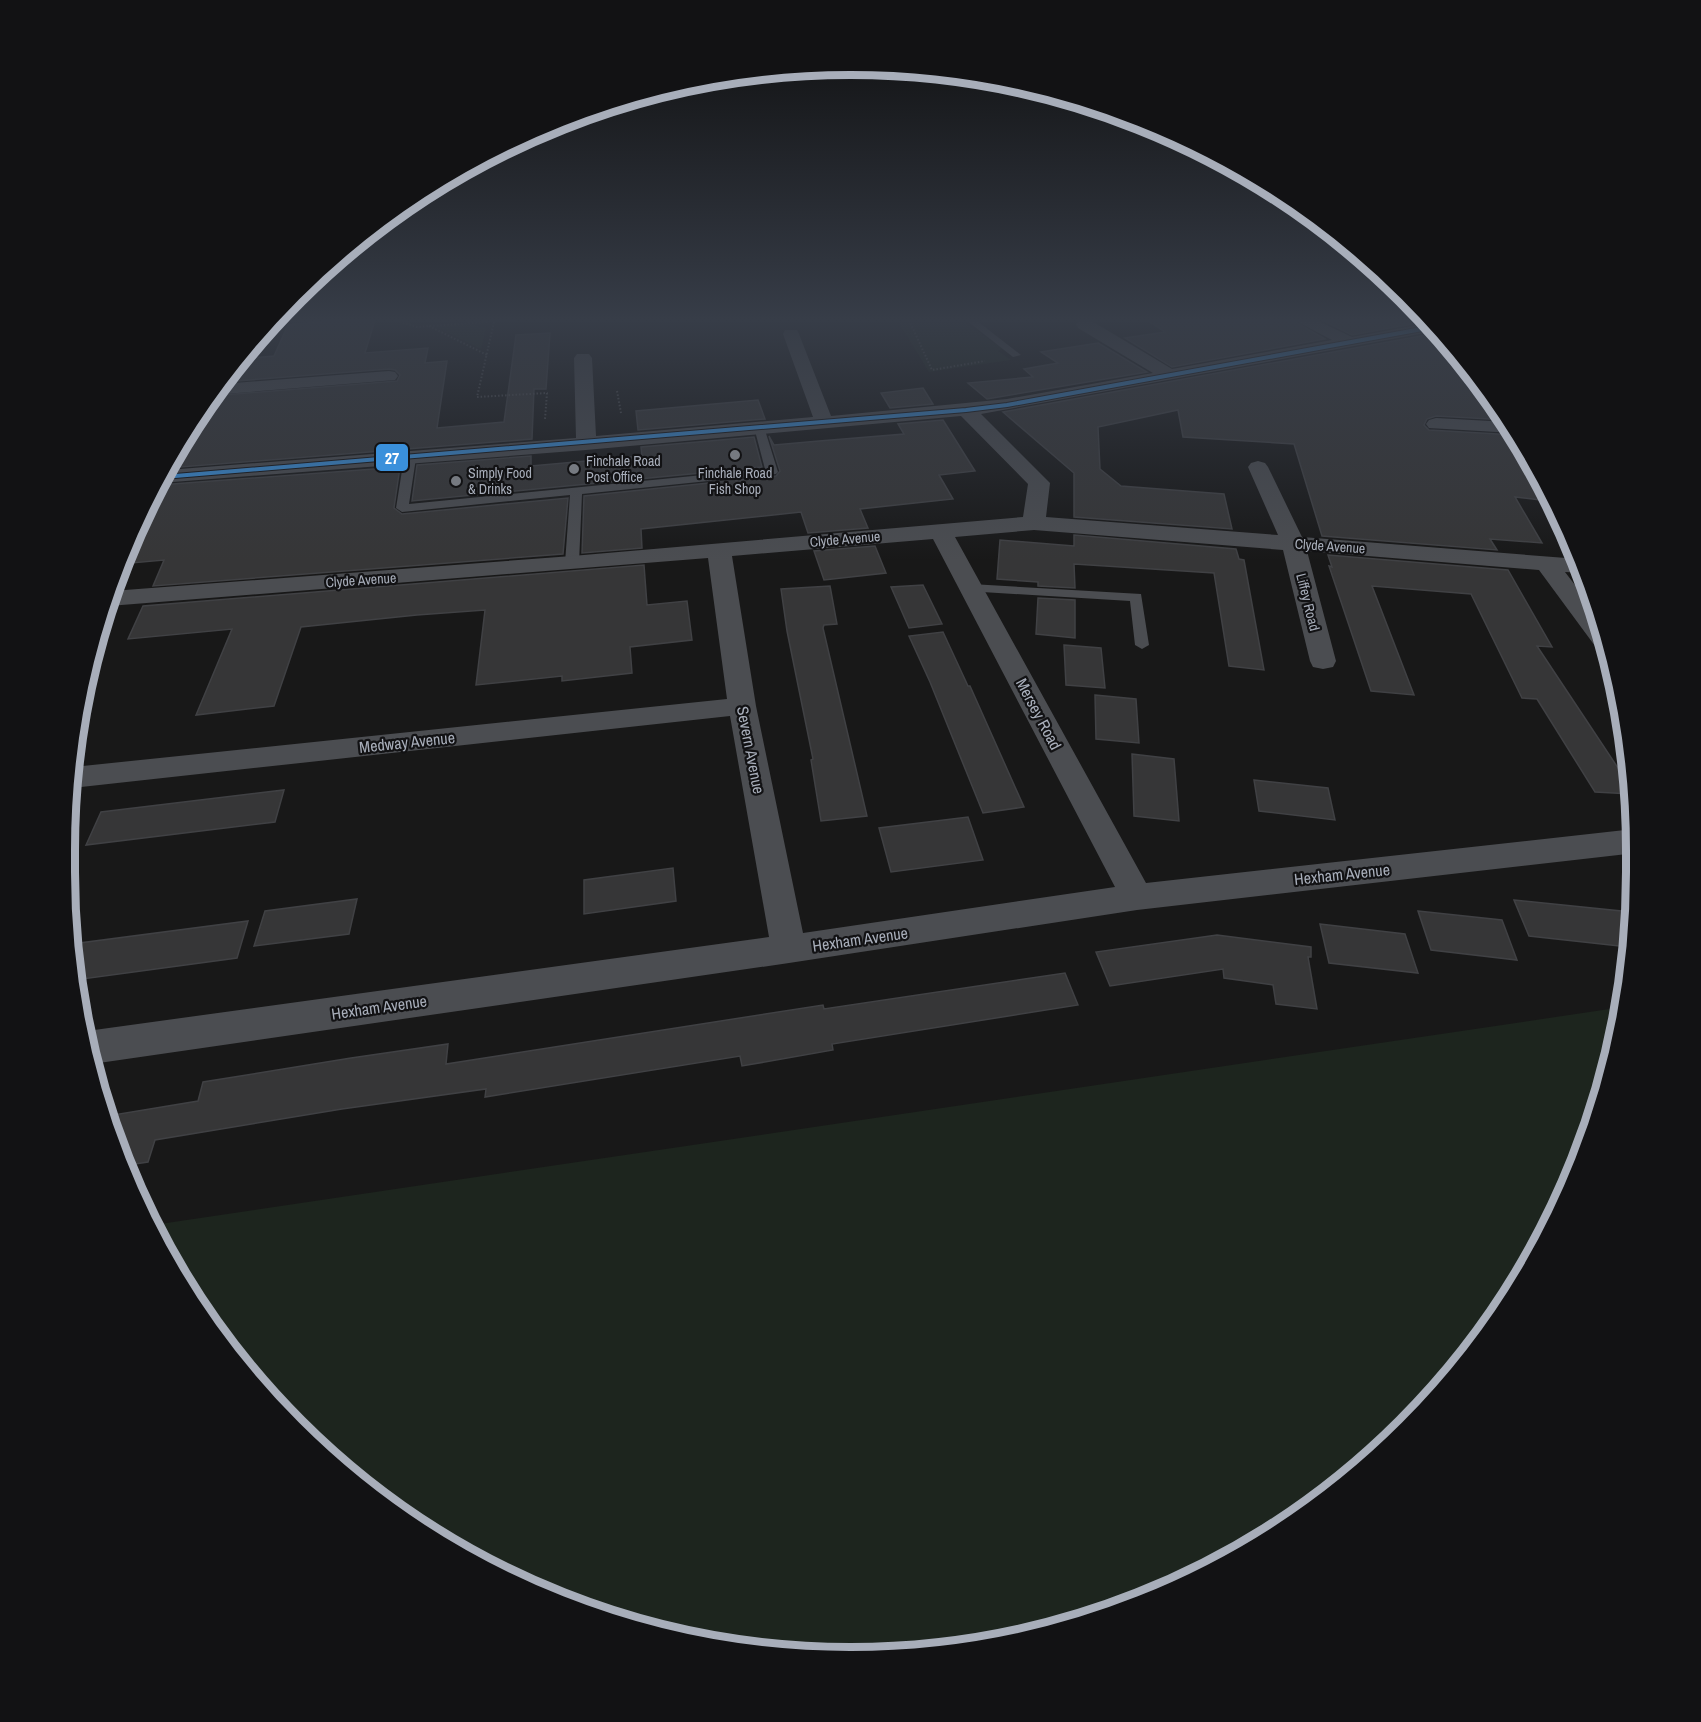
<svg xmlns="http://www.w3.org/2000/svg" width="1701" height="1722" font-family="'Archivo Narrow',sans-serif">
<rect width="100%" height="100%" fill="#181818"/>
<g fill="#1d251e">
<polygon points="930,320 961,320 1002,348 998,351 1011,360 929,372 899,323"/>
<polygon points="470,324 486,328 481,349 435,326"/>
<polygon points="1623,1007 1621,1025 1577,1172 1504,1308 1407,1427 1287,1525 1152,1598 1004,1642 851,1657 698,1642 550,1598 414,1525 295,1428 197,1308 153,1225"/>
</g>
<g fill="#363637" stroke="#404144" stroke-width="1.5">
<polygon points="338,320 375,320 365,353 428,348 425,363 447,361 437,428 504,422 516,335 550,333 546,389 534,389 532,439 168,468 197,414 211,396 397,381 400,375 395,370 389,369 223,382 242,359 274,356 288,325"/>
<polygon points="1147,320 1292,320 1325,339 1172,367 1125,338 1165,332"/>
<polygon points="1322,320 1427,320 1428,321 1352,335"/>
<polygon points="1437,333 1507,420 1436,416 1427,419 1424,425 1429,430 1515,435 1550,501 1515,497 1542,543 1490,539 1497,550 1322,536 1294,444 1183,437 1178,410 1098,427 1100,469 1121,486 1224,494 1232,529 1074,517 1074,473 1003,412"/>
<polygon points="1098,343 1147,372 987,399 968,383 1033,377 1024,369 1058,363 1041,352"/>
<polygon points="923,388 933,404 890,408 881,393"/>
<polygon points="758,400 765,419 638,430 636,411"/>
<polygon points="943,420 975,471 939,475 953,499 860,509 868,528 808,533 801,512 641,529 642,548 582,553 584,496 776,476 780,471 769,436 774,445 819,441 904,434 898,424"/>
<polygon points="754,437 762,467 412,501 417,465 531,456 531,466 642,456 641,447"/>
<polygon points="400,467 394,508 402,514 568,498 563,554 153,586 164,560 120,564 124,550 159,485"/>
<polygon points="1074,535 1236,549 1239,559 1244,560 1264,670 1229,666 1214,573 1074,564 1075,588 1038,586 1038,582 997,579 1000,540 1074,546"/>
<polygon points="875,546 886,573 824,580 814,551"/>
<polygon points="1328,555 1508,570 1552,647 1537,646 1630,786 1631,794 1595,792 1537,699 1522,698 1471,594 1372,586 1414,695 1371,691 1329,566 1332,567"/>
<polygon points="644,565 647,605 687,601 692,640 630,647 632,673 562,681 562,676 476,685 485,610 417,615 301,627 274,706 196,715 232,629 128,639 143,606"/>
<polygon points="923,585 942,624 909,628 891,587"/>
<polygon points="830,586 837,624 824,625 823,628 867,816 821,821 811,760 813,759 787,631 781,589"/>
<polygon points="1038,598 1075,600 1075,638 1036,634"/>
<polygon points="943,632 968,686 970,686 1024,807 983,813 930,682 909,636"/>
<polygon points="1064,645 1101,648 1105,688 1066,685"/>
<polygon points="1095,695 1136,699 1139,743 1096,739"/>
<polygon points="1132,754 1174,759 1179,821 1134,816"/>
<polygon points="1254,780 1328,788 1335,820 1259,811"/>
<polygon points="284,790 275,822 86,845 101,812"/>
<polygon points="968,817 983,860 891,872 879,828"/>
<polygon points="673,868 676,901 584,914 584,880"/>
<polygon points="357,899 349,934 254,946 265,911"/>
<polygon points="1514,900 1631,912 1628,947 1529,936"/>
<polygon points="1418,911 1502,920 1517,960 1431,950"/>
<polygon points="248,921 237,958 75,980 72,944"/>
<polygon points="1320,924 1405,934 1418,973 1329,963"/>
<polygon points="1217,935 1311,947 1311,957 1308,957 1317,1009 1276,1004 1273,985 1224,978 1223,969 1110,986 1096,952"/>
<polygon points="1065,973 1078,1005 832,1044 833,1050 742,1066 740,1056 485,1097 486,1089 342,1109 155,1140 148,1162 122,1166 107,1116 198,1101 203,1082 351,1058 448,1044 446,1064 823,1005 824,1009"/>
</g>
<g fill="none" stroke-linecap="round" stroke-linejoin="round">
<g stroke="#4e4f52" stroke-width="2" stroke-dasharray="1.5 2" stroke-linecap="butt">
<polyline points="396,320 417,327 515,320"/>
<polyline points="909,320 932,370 985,361"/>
<polyline points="494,322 477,397 547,393 545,419"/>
<polyline points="429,326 487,355"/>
<polyline points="268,328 293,320"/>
<polyline points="617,391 621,413"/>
</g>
<polyline stroke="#4e4f52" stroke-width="3" stroke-dasharray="2 3" stroke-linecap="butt" points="1564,525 1560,525 1570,538"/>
<g fill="#4b4d51" fill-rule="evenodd">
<polygon points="966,320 976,320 1021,355 1013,357"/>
<polygon points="759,424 764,427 778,472 776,474 582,494 579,563 572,567 565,563 570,495 402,512 396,508 404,458 410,455 416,458 409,504 765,469 754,427"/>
<polygon points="971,584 1141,594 1149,645 1142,649 1135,645 1130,601 966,591 964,588"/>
</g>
<g fill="#4b4d51" fill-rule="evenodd">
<path d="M1079,320H1090L1172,369L1332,340L1294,320H1316L1352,337L1429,323L1436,331L981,414L1050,483L1046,517L1278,535L1248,467L1251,463L1258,461L1265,463L1268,467L1302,537L1579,559L1584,573L1565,572L1595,611L1606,647L1595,646L1539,570L1307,551L1336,661L1333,667L1323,669L1313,667L1310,661L1283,550L1034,530L955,537L1146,883L1634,829L1636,853L1137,910L789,963L92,1064L82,1033L87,1031L769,937L730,716L72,788L73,767L727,699L708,558L109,606H107L112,591L572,556L1023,517L1028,484L961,416L586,450L160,483L167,470L576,438L574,358L577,354H589L592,358L596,436L813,417L783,334L785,330H797L799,334L831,416L1007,399L1153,373L1078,328L1076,324ZM933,539L1115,887L803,933L756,706L732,556Z"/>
<polygon points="389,371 395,372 398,376 395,380 213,395 221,384"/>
<polygon points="1436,418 1508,422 1514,433 1429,428 1426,424 1429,420"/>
</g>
<g stroke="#121214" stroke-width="6">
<polyline id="bus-1" points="163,477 966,410 1007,405 1433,327"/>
</g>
<use href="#bus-1" stroke="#3a90db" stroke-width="4"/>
</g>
<linearGradient id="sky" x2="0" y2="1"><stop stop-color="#0d0d0d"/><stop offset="0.57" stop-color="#373d48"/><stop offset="1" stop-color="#373d48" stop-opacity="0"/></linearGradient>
<rect width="1701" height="561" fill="url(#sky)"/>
<g fill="#767a81" stroke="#121214" stroke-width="2">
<circle cx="735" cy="455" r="6"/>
<circle cx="574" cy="469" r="6"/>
<circle cx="456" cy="481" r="6"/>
</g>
<g text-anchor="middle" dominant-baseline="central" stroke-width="4.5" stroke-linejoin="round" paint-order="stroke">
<g font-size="14" fill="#a8aeba" stroke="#121214" text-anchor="start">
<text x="586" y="461">Finchale Road<tspan x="586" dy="16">Post Office</tspan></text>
<text x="468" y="473">Simply Food<tspan x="468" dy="16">&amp; Drinks</tspan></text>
<text x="735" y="473" text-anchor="middle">Finchale Road<tspan x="735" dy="16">Fish Shop</tspan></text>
</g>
<g font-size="14" fill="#a8aeba" stroke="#121214">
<text transform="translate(845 539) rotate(-5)">Clyde Avenue</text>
<text transform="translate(1330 546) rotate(4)">Clyde Avenue</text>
<text transform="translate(361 580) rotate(-4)">Clyde Avenue</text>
<text transform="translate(1308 602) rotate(76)">Liffey Road</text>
</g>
<g font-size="16" fill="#a8aeba" stroke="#121214">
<text transform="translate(1039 714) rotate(62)">Mersey Road</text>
<text transform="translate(407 742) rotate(-6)">Medway Avenue</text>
<text transform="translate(751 750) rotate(79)">Severn Avenue</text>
<text transform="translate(1342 874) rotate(-6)">Hexham Avenue</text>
<text transform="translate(860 939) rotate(-8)">Hexham Avenue</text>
<text transform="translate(379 1007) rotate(-8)">Hexham Avenue</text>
</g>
</g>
<path d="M0 0H1701V1722H0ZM850 75H851A775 775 0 0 1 1626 850V872A775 775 0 0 1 851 1647H850A775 775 0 0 1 75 872V850A775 775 0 0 1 850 75Z" fill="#121214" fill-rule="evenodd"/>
<path fill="none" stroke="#a8aeba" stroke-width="8" d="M850 75H851A775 775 0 0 1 1626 850V872A775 775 0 0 1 851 1647H850A775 775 0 0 1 75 872V850A775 775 0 0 1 850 75Z"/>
<rect stroke="#121214" stroke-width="2" x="375" y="443" width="34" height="29" rx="6" fill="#3a90db"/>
<g font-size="16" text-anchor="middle" font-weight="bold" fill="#fff">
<text x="392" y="464">27</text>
</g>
</svg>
